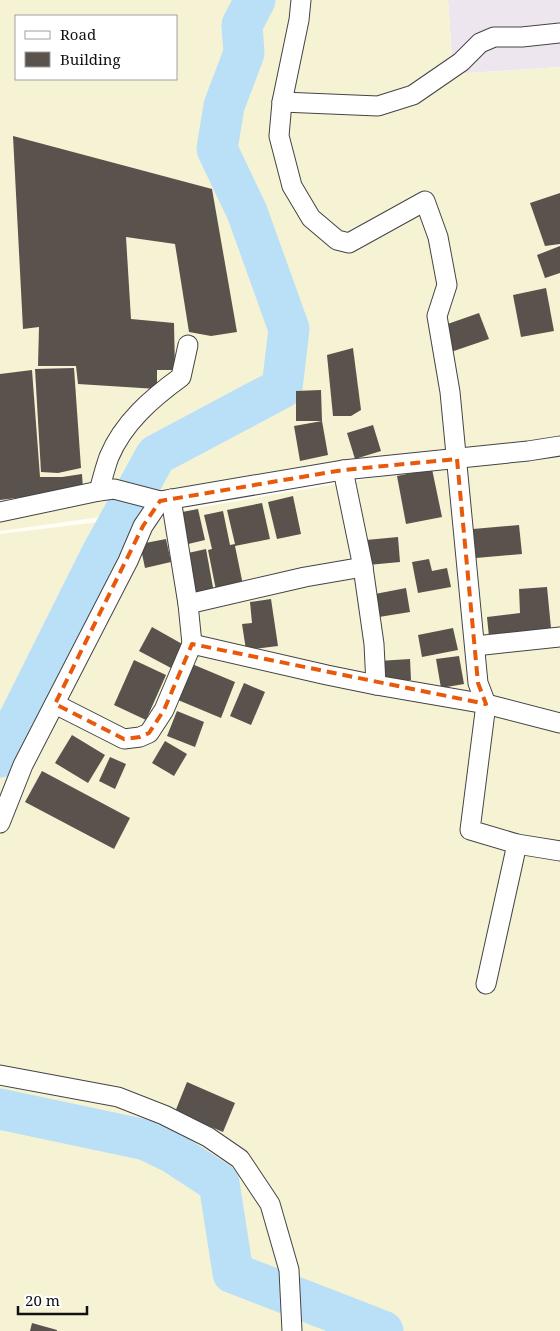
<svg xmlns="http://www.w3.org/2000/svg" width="560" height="1331" font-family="'Noto Serif',serif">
<rect width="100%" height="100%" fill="#fffdf5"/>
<polygon fill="#eee6ef" points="448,0 560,0 560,67 453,74"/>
<path fill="#f6f3d4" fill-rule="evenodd" d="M0,0H448L453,74L560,67V1331H0V534L156,515L472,461L173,507L0,531ZM16,16H176V79H16Z"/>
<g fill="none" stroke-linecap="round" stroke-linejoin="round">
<g stroke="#b9e0f7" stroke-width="41">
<polyline points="0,757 101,555 156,455 282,388 289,329 247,212 217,149 224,106 244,53 242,25 255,0"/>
<polyline points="0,1109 146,1140 173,1153 219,1183 233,1273 383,1331"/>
</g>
</g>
<g fill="#5a524d">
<polygon points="13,136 212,189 237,332 211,336 189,332 175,244 126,237 131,319 174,323 175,370 157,370 157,389 78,384 76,366 38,366 39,327 23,329"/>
<polygon points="560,193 560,244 545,246 530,203"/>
<polygon points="560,246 560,273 545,278 537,255"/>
<polygon points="546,288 554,331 521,337 513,295"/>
<polygon points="479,313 489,339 448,353 439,327"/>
<polygon points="353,348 361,410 351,416 333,416 327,355"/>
<polygon points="74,368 81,468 58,473 41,472 35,369"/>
<polygon points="32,370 40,477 62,477 82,474 83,490 0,500 0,374"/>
<polygon points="321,390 322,421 328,455 300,461 294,426 322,421 296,421 296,391"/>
<polygon points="373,425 381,451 355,459 347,433"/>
<polygon points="432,469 442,517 406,524 397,476"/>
<polygon points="293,496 301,534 277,539 268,502"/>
<polygon points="262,503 270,539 235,546 243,585 216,590 208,550 212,549 204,515 223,511 230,545 235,544 227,510"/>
<polygon points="198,509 205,540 184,545 177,513"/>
<polygon points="519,525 522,554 476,558 473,529"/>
<polygon points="398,537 400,562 368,565 366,540"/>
<polygon points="166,539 171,562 145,568 140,544"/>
<polygon points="206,549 214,593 197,597 188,553"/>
<polygon points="429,559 432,571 447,568 451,587 418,593 412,562"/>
<polygon points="547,587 551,628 489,637 487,617 520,613 519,589"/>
<polygon points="406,588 410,612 379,617 375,594"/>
<polygon points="271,599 278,646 246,650 242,624 252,623 250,602"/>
<polygon points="152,627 184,645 171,668 139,651"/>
<polygon points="453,628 458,650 422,657 418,635"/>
<polygon points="459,656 464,684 441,688 436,659"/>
<polygon points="410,659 411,680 379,681 378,661"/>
<polygon points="134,660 166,675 146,720 114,705"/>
<polygon points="192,664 235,682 221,718 178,700"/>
<polygon points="244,683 265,692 251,725 230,716"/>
<polygon points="177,711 204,722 195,747 167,736"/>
<polygon points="72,735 105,755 88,783 55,763"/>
<polygon points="165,741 187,754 174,776 152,763"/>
<polygon points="110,757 126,764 115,789 99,781"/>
<polygon points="42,771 130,818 114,849 25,802"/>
<polygon points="187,1082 235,1103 223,1132 175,1112"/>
<polygon points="32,1323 57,1330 57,1331 30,1331"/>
</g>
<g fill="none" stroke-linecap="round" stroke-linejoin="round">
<g stroke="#444" stroke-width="21">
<g id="minor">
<polyline points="301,0 299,20 282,102 279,136 292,186 311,218 337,240 349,243 425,201 438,237 447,285 437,316 450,392 478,683 486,704 376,685"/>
<polyline points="282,102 378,106 413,95 461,62 480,43 494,37 522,37 560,33"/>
<path d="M99,491C102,480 105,468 109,457C123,423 152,398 181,377L188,345"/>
<polyline points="0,512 99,491 114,489 160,501 343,470 528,451 560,446"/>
<polyline points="188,604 305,577 363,567"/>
<polyline points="192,644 327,675 376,685 374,644 363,567 343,470"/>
<polyline points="475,646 560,637"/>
<polyline points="55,704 124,739 140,737 149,733 164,710 192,644 188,604 171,499"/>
<polyline points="560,723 486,704 470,830 517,844 560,851"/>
<polyline points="0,823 23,765 128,561 143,526 160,501"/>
<polyline points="486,984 517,844"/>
<polyline points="0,1075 118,1097 164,1115 208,1137 240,1159 270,1204 289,1270 292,1331"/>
</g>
</g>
<use href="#minor" stroke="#fff" stroke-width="19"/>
</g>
<path fill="none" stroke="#e8590c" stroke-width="4" stroke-dasharray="10 6" stroke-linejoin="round" d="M457,459L478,683L486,704L192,644L164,710L149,733L140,737L124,739L55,704L143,526L160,501L343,470Z"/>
<rect x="15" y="15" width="162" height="65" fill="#ffffff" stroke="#a0a0a0"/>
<rect x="25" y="31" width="25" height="8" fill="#ffffff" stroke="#a0a0a0"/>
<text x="60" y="40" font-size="15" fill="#111111">Road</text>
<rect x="25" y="52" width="25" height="15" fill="#5a524d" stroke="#a0a0a0"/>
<text x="60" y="65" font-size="15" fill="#111111">Building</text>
<path d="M18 1306v8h69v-8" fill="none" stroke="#111111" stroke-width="2.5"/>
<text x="25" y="1306" font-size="15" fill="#111111" stroke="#ffffff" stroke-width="4" paint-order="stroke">20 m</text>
</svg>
